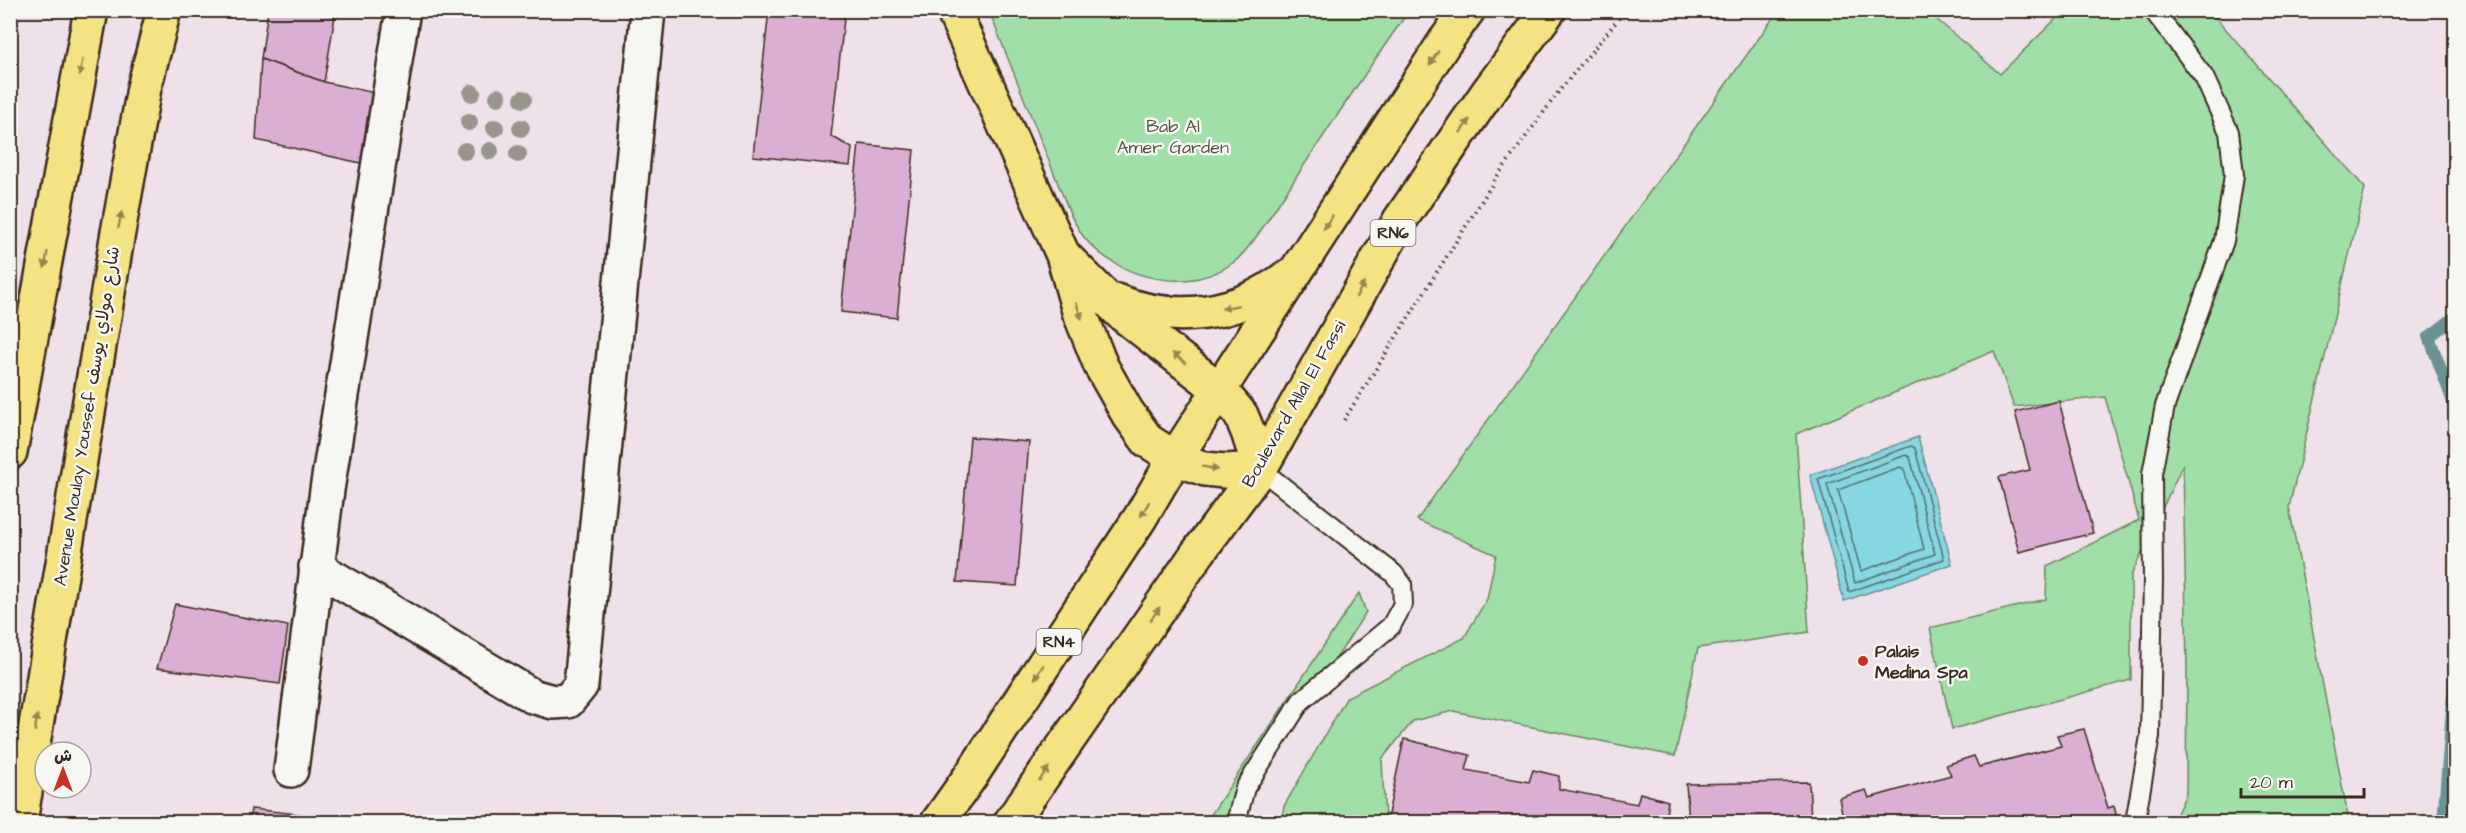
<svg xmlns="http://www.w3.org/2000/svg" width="2466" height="833" font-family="'Architects Daughter','Playpen Sans Arabic',sans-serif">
<rect width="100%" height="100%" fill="#eee1e9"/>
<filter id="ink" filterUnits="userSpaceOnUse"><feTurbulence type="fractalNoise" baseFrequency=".0167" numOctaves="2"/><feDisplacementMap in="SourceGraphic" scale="12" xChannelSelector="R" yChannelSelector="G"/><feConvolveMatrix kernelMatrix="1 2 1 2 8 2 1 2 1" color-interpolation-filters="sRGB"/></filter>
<g filter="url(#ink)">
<g fill="#a0dfa7" stroke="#6e8462" stroke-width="1.5">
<path d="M989,11H1409C1368,68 1330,126 1291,185C1277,205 1252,248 1234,262C1191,295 1123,280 1088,242C1081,235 1076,224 1071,216Z"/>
<polygon points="1778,11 1927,11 2000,74 2064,11 2210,11 2365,188 2289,507 2349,822 2173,822 2186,794 2187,671 2183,464 2131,576 2131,680 1952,729 1930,628 2046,599 2047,566 2139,520 2105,397 2014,407 1994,351 1796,434 1809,632 1698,648 1675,756 1453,711 1413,721 1382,759 1385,822 1281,822 1284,806 1347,697 1464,638 1487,599 1496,555 1417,520"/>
<polygon points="1359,593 1366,612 1231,822 1206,822"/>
</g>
<polygon fill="#86d7e1" stroke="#689293" stroke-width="1.5" points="1918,437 1952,564 1844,601 1810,475"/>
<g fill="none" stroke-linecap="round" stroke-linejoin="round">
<g stroke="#596f6c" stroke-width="1.5">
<polygon points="1911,446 1915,448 1944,559 1849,592 1818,479"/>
<polygon points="1906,455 1910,457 1935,554 1855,583 1827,484"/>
<polygon points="1900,467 1904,469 1924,549 1861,571 1838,490"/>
</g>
<g stroke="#689293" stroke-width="12">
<polyline points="2456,316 2429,337 2456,410"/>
<polyline points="2443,822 2456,659"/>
</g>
</g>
<g fill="#dbafd4" stroke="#3b2a1e" stroke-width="1.5">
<polygon points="268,10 336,10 324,82 261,59"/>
<polygon points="769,10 845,10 831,136 852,148 850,166 753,156"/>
<polygon points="261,59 324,82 380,94 370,165 256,140"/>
<polygon points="859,144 914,150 897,318 841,312"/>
<polygon points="2059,401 2093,533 2019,552 1999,477 2030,470 2015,412"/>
<polygon points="970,437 1029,442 1017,586 957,582"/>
<polygon points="175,604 288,626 280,684 157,668"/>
<polygon points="2084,729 2108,808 2114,806 2118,822 1844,822 1839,798 1866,790 1869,798 1951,775 1946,765 1974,756 1979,767 2061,746 2057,735"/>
<polygon points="1404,739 1470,755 1466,770 1529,782 1533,770 1559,776 1559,789 1637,804 1640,793 1668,801 1665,822 1403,822 1387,819"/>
<polygon points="1809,782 1811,822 1689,822 1686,784"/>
<polygon points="251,809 373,822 249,822"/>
</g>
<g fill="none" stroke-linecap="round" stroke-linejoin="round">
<g stroke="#3b2a1e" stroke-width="22">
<g id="lane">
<polyline points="1236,822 1245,788 1301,701 1391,626 1403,604 1402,584 1393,573 1260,469"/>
<polyline points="2135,822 2150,736 2153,579 2152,474 2165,406 2224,241 2234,175 2229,132 2204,77 2153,10"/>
</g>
</g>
<g stroke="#3b2a1e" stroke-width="38">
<g id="street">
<polyline points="316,567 532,696 553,702 568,701 581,685 648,10"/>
<polyline points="291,770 327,490 403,10"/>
</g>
</g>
<g stroke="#3b2a1e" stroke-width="38">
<g id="primary">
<polyline points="953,10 1063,255 1079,311 1101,366 1127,412 1148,441 1175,458 1205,469 1225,471 1260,469"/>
<polyline points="1065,257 1122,314 1220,390 1241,415 1248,432 1260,469"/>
<path d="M1116,301C1174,324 1237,316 1287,277"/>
<polyline points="10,452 91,10"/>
<polyline points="20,822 117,238 144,88 164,10"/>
<polyline points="938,822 972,774 1140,518 1175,458 1444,43 1468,10"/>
<polyline points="1011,822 1197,554 1260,469 1400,220 1488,92 1549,10"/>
</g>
</g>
<polyline stroke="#3b2a1e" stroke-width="4" stroke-dasharray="1.5 4.5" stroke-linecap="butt" points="1344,420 1498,175 1560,90 1626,10"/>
<use href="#lane" stroke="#f6f6f2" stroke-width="18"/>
<use href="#street" stroke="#f6f6f2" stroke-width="33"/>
<use href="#primary" stroke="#f4e382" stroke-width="33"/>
</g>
<g fill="#99958c">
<circle cx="472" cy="93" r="9"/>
<circle cx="498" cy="97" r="9"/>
<circle cx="523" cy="99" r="9"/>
<circle cx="469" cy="122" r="9"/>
<circle cx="495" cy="128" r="9"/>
<circle cx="521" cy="128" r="9"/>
<circle cx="465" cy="151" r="9"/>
<circle cx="490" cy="151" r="9"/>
<circle cx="518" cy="154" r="9"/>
</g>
<defs><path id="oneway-solid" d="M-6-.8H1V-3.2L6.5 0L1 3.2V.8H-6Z" transform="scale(1.5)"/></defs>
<g fill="#988650">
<use href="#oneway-solid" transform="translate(1434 58) rotate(123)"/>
<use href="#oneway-solid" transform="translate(81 68) rotate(100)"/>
<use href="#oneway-solid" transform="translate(1465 126) rotate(-55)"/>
<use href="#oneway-solid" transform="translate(120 220) rotate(-79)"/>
<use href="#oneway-solid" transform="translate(1328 222) rotate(123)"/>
<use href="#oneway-solid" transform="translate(46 260) rotate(100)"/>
<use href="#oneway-solid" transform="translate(1360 290) rotate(-61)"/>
<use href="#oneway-solid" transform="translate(1230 307) rotate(168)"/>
<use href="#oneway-solid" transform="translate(1079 311) rotate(71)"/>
<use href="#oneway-solid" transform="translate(1179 358) rotate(-142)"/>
<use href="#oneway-solid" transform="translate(1210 468) rotate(10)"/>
<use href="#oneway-solid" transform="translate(1145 509) rotate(120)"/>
<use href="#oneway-solid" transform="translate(1155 614) rotate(-55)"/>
<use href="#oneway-solid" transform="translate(1039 672) rotate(123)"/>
<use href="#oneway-solid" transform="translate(36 723) rotate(-81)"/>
<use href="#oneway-solid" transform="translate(1044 774) rotate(-55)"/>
</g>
</g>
<circle fill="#c8321e" stroke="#f6f6f2" stroke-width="2" cx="1863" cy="661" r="6"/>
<g text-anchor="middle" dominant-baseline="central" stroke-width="5" stroke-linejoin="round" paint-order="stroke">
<g fill="#f6f6f2" stroke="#73675e" stroke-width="1.5">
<rect x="1370.5" y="220" width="45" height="26" rx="4.5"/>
<rect x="1036.5" y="629" width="45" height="26" rx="4.5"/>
</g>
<g font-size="16" font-weight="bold" fill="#3b2a1e">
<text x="1393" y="233">RN6</text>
<text x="1059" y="642">RN4</text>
</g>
<g font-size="18" fill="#545740" stroke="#f6f6f2">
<text x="1173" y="126">Bab Al<tspan x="1173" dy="21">Amer Garden</tspan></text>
</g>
<g font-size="18" fill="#3b2a1e" stroke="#f6f6f2">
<text transform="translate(1294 404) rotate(-60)">Boulevard Allal El Fassi</text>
<text transform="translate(87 416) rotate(-81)">Avenue Moulay Youssef شارع مولاي يوسف</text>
</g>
<g font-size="18" font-weight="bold" fill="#3b2a1e" stroke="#f6f6f2" text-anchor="start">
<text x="1875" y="651">Palais<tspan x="1875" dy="21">Medina Spa</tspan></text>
</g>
</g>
<rect width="2466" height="833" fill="none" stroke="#f6f6f2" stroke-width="36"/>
<rect x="18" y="18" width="2430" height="797" fill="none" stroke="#3b2a1e" stroke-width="2" filter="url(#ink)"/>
<g transform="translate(63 770)"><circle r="28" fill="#f6f6f2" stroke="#aba49d" stroke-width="1.5"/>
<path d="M0-4.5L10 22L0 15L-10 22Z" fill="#c8321e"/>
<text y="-9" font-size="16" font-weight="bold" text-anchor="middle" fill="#3b2a1e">ش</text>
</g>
<path d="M2241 788v9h123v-9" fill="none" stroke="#3b2a1e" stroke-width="3"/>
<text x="2250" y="788" font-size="18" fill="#3b2a1e" stroke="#f6f6f2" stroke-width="4.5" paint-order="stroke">20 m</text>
</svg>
